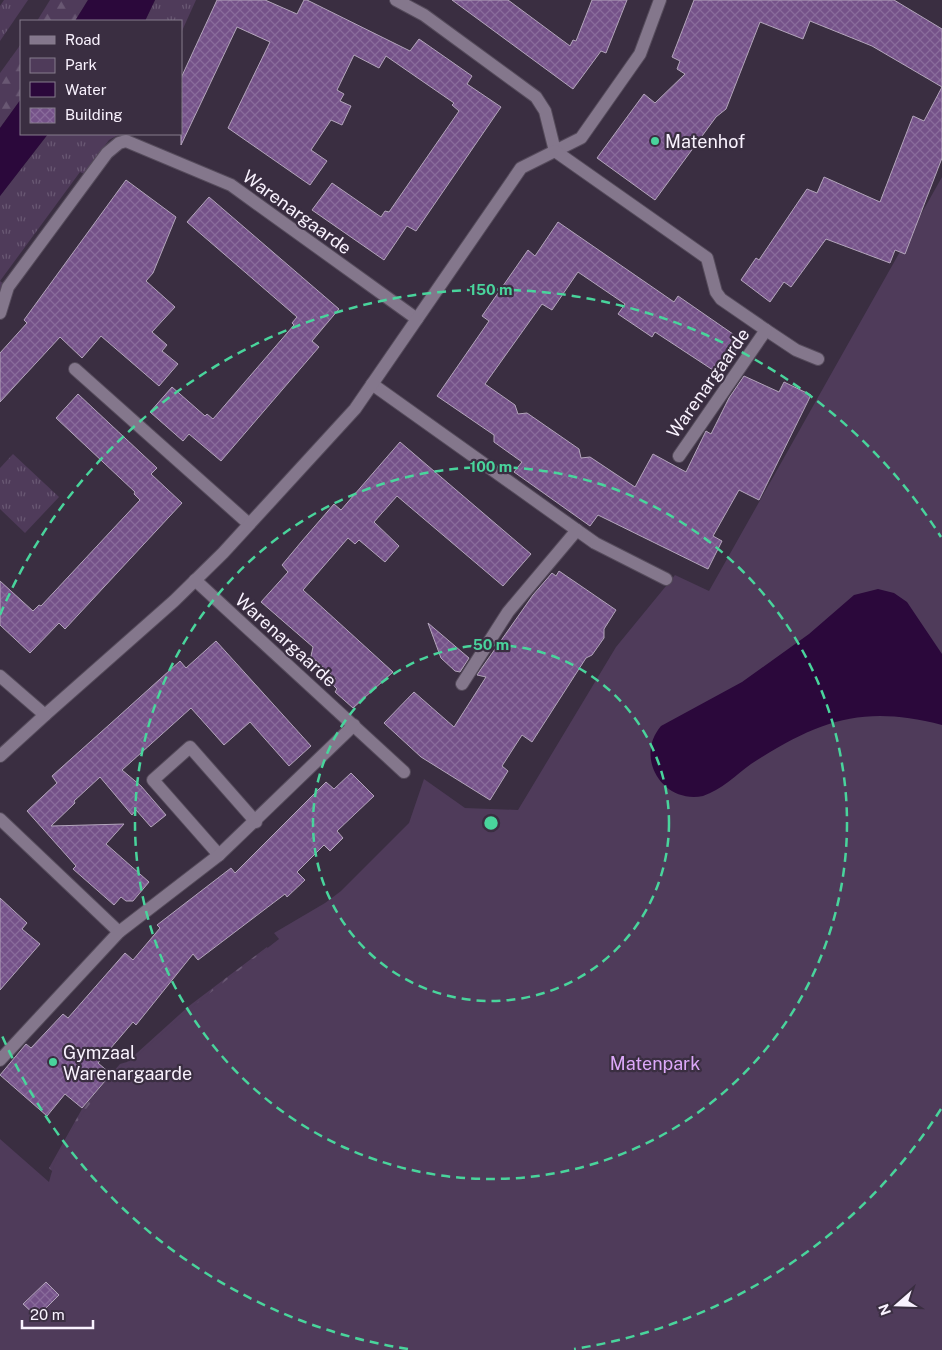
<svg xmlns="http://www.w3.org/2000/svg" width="942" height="1350" font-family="'Public Sans',sans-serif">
<defs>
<pattern id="grass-tufts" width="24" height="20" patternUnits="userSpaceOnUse" patternTransform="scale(1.25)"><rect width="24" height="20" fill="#4f3b5a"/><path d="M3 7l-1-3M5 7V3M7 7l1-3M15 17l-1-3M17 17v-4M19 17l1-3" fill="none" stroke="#695873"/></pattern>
<pattern id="forest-firs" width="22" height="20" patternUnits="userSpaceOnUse" patternTransform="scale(1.25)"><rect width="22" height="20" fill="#4f3b5a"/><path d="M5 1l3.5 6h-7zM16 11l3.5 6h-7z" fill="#695873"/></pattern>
<pattern id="building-cross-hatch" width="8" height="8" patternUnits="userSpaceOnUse" patternTransform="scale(1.25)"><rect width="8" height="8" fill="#755289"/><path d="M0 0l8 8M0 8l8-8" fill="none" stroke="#896b9b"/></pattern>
</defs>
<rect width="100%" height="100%" fill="#3a2e41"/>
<g fill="url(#grass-tufts)">
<polygon points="4,0 28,0 0,41 0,6"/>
<polygon points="155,0 196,0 181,33 181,21 145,21"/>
<polygon points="48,134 120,134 109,140 84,174 80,172 0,281 4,284 0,295 0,196"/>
<polygon points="13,454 59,497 25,533 0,509 0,468"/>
</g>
<g fill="url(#forest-firs)">
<polygon points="50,0 88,0 75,21 37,21"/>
<polygon points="21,44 21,99 0,128 0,73"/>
<polygon points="267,947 271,953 62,1180 49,1168 82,1109 120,1064 127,1062 189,1006"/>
</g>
<path fill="#4f3b5a" d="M942,177V1350H0V1139L49,1182C60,1137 92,1100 122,1066L128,1064L191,1008L279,939L274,933L325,903L341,891L409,823L424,779L465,808L518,810L616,647L675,575L709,591Z"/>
<g fill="#2b083b">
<polygon points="88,0 155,0 145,21 75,21"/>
<polygon points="21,99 21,134 48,134 0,196 0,128"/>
<path d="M878,589L894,593L907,602L942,654V725C862,704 818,721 751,764C736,775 721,790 703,796C663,804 634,758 661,726L742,682L809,634L854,595Z"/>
</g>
<g fill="url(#building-cross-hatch)" stroke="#b3a5bb">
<polygon points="217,0 265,0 297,14 304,0 307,0 410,51 419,39 472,76 467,84 501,107 416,231 407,226 384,260 312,210 332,183 381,217 385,211 389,212 459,111 452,105 454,103 386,56 379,68 354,55 337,90 344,94 340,101 351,106 342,125 331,120 311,150 327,161 310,185 228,128 270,42 237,27 181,145 181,78"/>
<polygon points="452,0 508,0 570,46 573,40 576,41 592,0 627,0 606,53 601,51 573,89"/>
<polygon points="694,0 894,0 942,29 942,158 905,254 895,250 890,263 826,239 791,287 784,282 770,302 741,280 756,258 759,260 807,189 817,193 824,177 880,202 913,116 924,121 942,87 872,46 810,21 803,39 760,22 726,109 716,117 655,200 597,158 644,94 655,103 685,74 677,69 680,61 672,57"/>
<polygon points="126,180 176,217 153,273 146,281 175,307 152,332 167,345 162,351 178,364 159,386 101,336 82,358 60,337 0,402 0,353 27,323 24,320"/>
<polygon points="209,197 339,309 312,341 319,347 221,461 189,434 183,441 150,412 172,387 205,416 207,414 213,419 294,325 292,323 297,317 187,222"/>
<polygon points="558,222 674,302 678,296 743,341 719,374 655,332 652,337 618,314 625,304 578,272 552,310 542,304 485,384 515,405 518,414 527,413 579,449 581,458 590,457 635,487 653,454 686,472 706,431 711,434 729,398 744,376 779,392 784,382 811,395 759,500 739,490 713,536 722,541 708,569 598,515 590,526 514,472 522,462 494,442 494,435 437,396 489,321 482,316 528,250 535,256"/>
<polygon points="78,394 157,468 151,474 182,503 65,629 59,623 30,653 0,625 0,581 33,611 39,605 41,606 140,500 134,494 135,492 56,418"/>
<polygon points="400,442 531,554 503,586 397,496 374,522 399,546 385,562 359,540 355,544 348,538 303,590 393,672 353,708 335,692 337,689 332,684 336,679 311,656 313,647 261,602 288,572 282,565 302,541 334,504 341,510"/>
<polygon points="559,571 616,610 604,629 604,638 592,655 586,658 532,742 522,735 502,766 508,771 490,800 421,757 384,723 414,692 454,727 486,677 477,675 481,669 533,595 552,573 556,576"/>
<polygon points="428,623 469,658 460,672 455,671 441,658"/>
<polygon points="216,641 311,746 289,766 250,722 224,745 191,708 122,770 141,786 166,815 151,827 136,810 132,815 100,777 74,801 75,803 51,826 124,824 106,844 149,882 133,901 126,901 121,897 114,905 73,869 76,866 27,811 57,783 52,776 119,716 180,661 186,668"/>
<polygon points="351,773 374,796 337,831 343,838 330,851 324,845 297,872 305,880 287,897 285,894 198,960 193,954 136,1025 133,1022 98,1063 111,1074 82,1108 65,1094 47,1116 0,1075 26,1044 31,1048 63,1014 68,1018 125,953 133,960 160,928 157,925 231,868 235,873 326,782 334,789"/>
<polygon points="0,898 27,923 22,929 40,944 0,990"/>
<polygon points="46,1282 59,1295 37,1317 23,1304"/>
</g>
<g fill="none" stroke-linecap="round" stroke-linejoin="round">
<g stroke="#554b5b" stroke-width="14">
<g id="minor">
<polyline points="396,0 424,15 536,97 545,111 555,151 581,138 640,54 660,0"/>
<polyline points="0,313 8,287 107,153 119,143 126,141 231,185 417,319"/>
<polyline points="766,330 796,350 818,359"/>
<polyline points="75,369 249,524"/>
<polyline points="372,384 595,543 666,579"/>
<polyline points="195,580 404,772"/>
<polyline points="0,676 45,715 174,601 223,553 355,409 521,168 555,151 707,258 716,292 721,299 766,330 679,456"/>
<polyline points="462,684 508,612 577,530"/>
<polyline points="0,756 45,715"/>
<polyline points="0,819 119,932"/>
<polyline points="219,855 153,780 190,747 256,822"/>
<polyline points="0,1060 119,932 219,855 354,725"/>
</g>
</g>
<use href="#minor" stroke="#84778c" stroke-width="12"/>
</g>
<g fill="none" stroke="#49d49c" stroke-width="2.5" stroke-dasharray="9 6">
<circle cx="491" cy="823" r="178"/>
<circle cx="491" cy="823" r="356"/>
<path d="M941 1109A533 533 0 0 1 574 1349M408 1349A533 533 0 0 1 0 1031M0 615A533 533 0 0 1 941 537"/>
</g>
<g fill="#49d49c" stroke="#3a2e41" stroke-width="2">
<circle cx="655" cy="141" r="5"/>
<circle cx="53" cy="1062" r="5"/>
</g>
<g text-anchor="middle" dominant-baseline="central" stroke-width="4.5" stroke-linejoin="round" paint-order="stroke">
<g font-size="18" fill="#f9f2fe" stroke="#3a2e41" text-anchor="start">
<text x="665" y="141">Matenhof</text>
<text x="63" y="1052">Gymzaal<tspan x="63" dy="21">Warenargaarde</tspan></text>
</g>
<g font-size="18" fill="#f9f2fe" stroke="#3a2e41">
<text transform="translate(297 212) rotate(36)">Warenargaarde</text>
<text transform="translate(708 383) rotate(-55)">Warenargaarde</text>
<text transform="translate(286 640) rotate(42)">Warenargaarde</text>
</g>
<g font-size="18" fill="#dca8f9" stroke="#3a2e41">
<text x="655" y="1063">Matenpark</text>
</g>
</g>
<circle cx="491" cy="823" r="8" fill="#49d49c" stroke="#3a2e41" stroke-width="2.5"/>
<g font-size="15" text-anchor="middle" font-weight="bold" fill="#49d49c" stroke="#3a2e41" stroke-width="4.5" stroke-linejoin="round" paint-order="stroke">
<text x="491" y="295">150 m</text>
<text x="491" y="472">100 m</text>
<text x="491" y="650">50 m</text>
</g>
<rect x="20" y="20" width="162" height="115" fill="#3a2e41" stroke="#867c8d"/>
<rect x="30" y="36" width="25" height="8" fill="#84778c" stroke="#867c8d"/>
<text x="65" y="45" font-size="15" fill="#f9f2fe">Road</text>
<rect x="30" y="58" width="25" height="15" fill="#4f3b5a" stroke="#867c8d"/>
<text x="65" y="70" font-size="15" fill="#f9f2fe">Park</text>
<rect x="30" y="82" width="25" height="15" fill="#2b083b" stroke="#867c8d"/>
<text x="65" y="95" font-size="15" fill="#f9f2fe">Water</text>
<rect x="30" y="108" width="25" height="15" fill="url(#building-cross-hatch)" stroke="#867c8d"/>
<text x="65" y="120" font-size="15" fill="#f9f2fe">Building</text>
<g transform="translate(897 1305) rotate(250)" stroke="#3a2e41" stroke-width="4" paint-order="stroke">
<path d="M0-4L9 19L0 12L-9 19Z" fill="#f9f2fe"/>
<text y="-8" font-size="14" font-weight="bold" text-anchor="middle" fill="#f9f2fe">N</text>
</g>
<path d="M22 1320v8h71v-8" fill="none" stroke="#f9f2fe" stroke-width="2.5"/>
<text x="30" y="1320" font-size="15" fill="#f9f2fe" stroke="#3a2e41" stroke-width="4" paint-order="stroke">20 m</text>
</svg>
